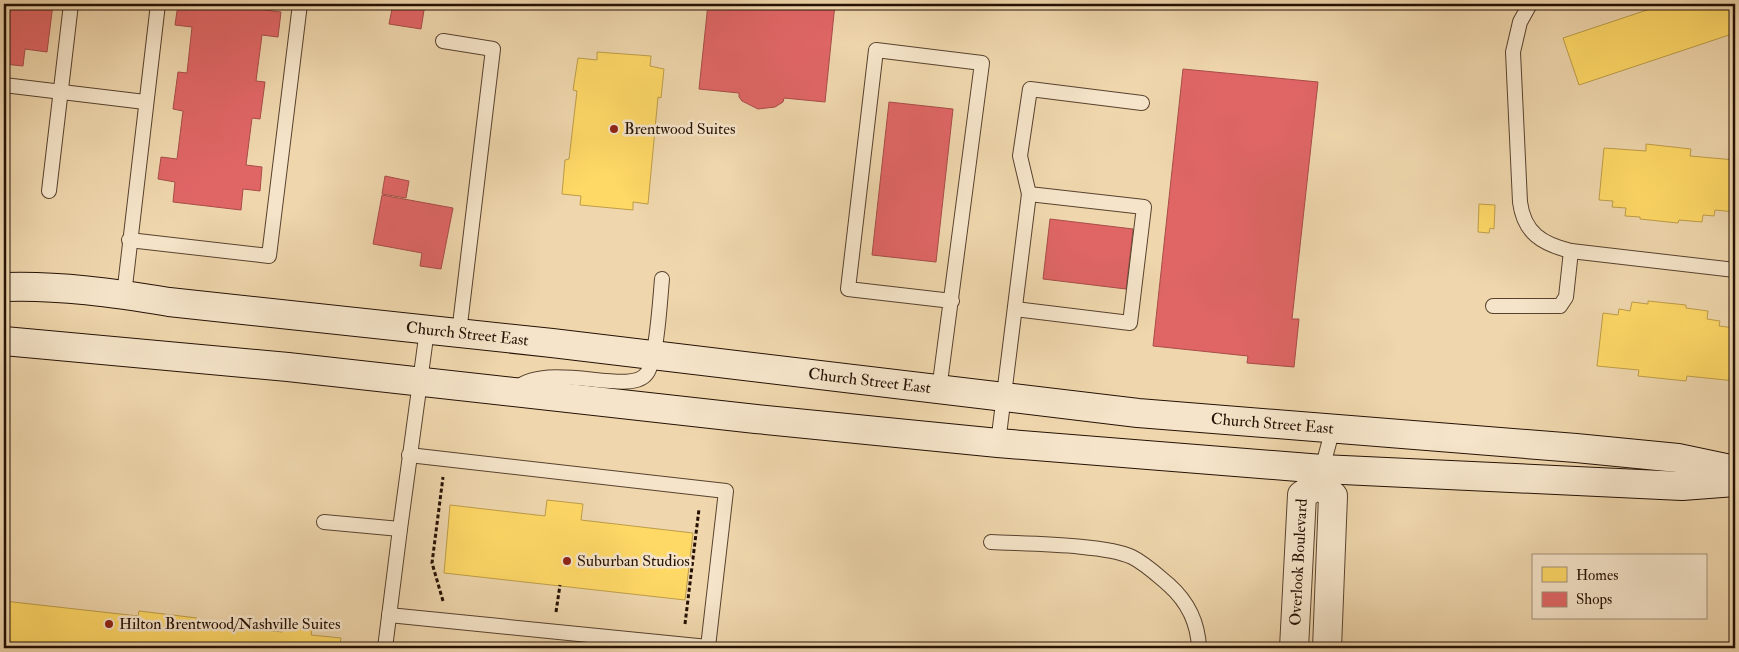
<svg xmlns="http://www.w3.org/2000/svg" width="1739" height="652" font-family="'IM FELL Double Pica',serif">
<rect width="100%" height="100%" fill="#efd6ac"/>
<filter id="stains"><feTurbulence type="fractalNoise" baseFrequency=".004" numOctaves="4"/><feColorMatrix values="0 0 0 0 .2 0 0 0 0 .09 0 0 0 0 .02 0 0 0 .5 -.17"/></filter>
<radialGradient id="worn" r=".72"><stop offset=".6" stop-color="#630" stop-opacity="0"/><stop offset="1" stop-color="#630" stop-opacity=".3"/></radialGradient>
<g fill="#ffd966" stroke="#be9d49">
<polygon points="1319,4 1352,4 1352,7"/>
<polygon points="1665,4 1735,4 1735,33 1579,85 1563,38"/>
<polygon points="597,52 651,56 650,66 664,69 661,98 658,97 648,204 633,202 633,210 580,205 581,196 562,194 565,160 569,159 577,91 573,90 578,58 597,60"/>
<polygon points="1646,144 1691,149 1690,156 1735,160 1735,212 1715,210 1714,216 1703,215 1702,222 1679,220 1678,223 1640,219 1640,217 1625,216 1626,208 1612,207 1613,201 1599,200 1604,148 1646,151"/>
<polygon points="1479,204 1495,205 1494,229 1490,228 1489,233 1478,232"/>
<polygon points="1648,301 1686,305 1686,308 1708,311 1707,319 1720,321 1719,326 1735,328 1735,381 1687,376 1686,381 1638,376 1639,370 1597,366 1603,313 1618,315 1619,309 1630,311 1632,302 1648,304"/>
<polygon points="547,500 583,504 581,520 693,533 685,600 444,573 450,505 545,516"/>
<polygon points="4,601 138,616 139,611 197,618 196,622 282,632 283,626 312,630 311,635 341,638 339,648 4,648"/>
</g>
<g fill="#e06666" stroke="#a84c49">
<polygon points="4,4 53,4 47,52 25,49 23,66 4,64"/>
<polygon points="178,4 266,4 265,10 281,12 278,37 262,35 256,81 265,82 260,119 252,118 246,165 262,167 260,191 243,189 241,210 173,202 175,182 158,179 161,157 177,159 183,111 173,109 178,72 187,73 192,27 175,25"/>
<polygon points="393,4 425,4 421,29 389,24"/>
<polygon points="708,4 835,4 825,102 784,98 783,102 775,107 758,109 742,101 739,97 739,93 699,89"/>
<polygon points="1183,69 1318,82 1292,319 1299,319 1294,367 1247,363 1248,356 1153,346"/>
<polygon points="889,102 953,109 936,262 872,255"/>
<polygon points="385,176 409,181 406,198 382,194"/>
<polygon points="382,195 453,208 441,269 420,266 422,253 373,244"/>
<polygon points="1050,219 1133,229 1126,289 1043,279"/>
</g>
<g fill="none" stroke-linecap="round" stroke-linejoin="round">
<g stroke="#58422e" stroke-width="16">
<g id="service">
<path d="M1530,4L1520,22L1513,52L1520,202C1524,233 1542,244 1571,251L1735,270"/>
<polyline points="443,41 493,49 459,333"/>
<polyline points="4,85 145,102"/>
<polyline points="49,191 71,4"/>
<polyline points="129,240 269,256 300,4"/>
<polyline points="124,295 158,4"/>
<polyline points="1493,306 1560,306 1566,297 1571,251"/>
<polyline points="1015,309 1130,323 1144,207 1029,194 1020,156 1030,89 1142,103"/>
<polyline points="939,390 982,63 876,50 848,289 952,301"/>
<path d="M513,391C546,358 631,398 647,373C657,359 660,300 662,279"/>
<polyline points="998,443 1029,194"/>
<polyline points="1322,469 1333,428"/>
<polyline points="324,522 400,529 427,330"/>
<path d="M991,542C1025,544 1105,544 1132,557C1146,564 1157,575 1169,585C1188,602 1198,622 1199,648"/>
<polyline points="389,615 708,647 726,491 409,455"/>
<polyline points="385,648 400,529"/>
</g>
</g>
<g stroke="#58422e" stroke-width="30">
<g id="minor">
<polyline points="1319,484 1333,496 1327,648"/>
<path id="s1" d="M1294,648L1302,495L1319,484L1322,469"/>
</g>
</g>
<g stroke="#251104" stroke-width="30">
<g id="secondary">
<path id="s2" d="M4,287C58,285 115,293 169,302L552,343L1138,413L1576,448L1678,458L1735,470"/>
<polyline points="4,341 288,367 756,419 998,443 1322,469 1682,486 1735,482"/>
</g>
</g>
<g stroke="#251104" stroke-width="3" stroke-dasharray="4 2.5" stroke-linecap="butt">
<polyline points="443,601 432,563 443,477"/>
<polyline points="556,612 560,585"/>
<polyline points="685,624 699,509"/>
<polyline points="1456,648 1458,646 1735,648"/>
</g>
<use href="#service" stroke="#f5e4c9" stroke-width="14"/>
<use href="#minor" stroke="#f5e4c9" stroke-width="28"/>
<use href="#secondary" stroke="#f5e4c9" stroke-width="28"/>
</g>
<g fill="#8f2418" stroke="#f5e4c9" stroke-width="2">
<circle cx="614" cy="129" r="5"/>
<circle cx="567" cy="561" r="5"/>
<circle cx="109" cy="624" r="5"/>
</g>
<g text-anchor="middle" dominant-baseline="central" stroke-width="5" stroke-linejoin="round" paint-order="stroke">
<g font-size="16" fill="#251104" stroke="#f5e4c9" text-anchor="start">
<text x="624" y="129">Brentwood Suites</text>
<text x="577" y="561">Suburban Studios</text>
<text x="119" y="624">Hilton Brentwood/Nashville Suites</text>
</g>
<g font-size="16" fill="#251104" stroke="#f5e4c9">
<text stroke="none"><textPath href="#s2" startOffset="466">Church Street East</textPath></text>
<text stroke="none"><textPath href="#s2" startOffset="871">Church Street East</textPath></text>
<text stroke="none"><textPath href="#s2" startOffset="1276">Church Street East</textPath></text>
<text stroke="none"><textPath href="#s1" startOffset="86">Overlook Boulevard</textPath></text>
</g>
</g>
<rect width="1739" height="652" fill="none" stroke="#efd6ac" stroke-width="20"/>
<rect x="5" y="5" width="1729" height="642" fill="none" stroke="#251104" stroke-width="2.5"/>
<rect x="10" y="10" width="1719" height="632" fill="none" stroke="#251104"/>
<rect x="1532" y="554" width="175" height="65" fill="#f5e4c9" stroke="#a2907a"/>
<rect x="1542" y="567" width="25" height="15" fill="#ffd966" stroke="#a2907a"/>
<text x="1576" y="580" font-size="15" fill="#251104">Homes</text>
<rect x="1542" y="592" width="25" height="15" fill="#e06666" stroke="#a2907a"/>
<text x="1576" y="604" font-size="15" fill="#251104">Shops</text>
<rect width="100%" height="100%" filter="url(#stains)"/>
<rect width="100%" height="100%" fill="url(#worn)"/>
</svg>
